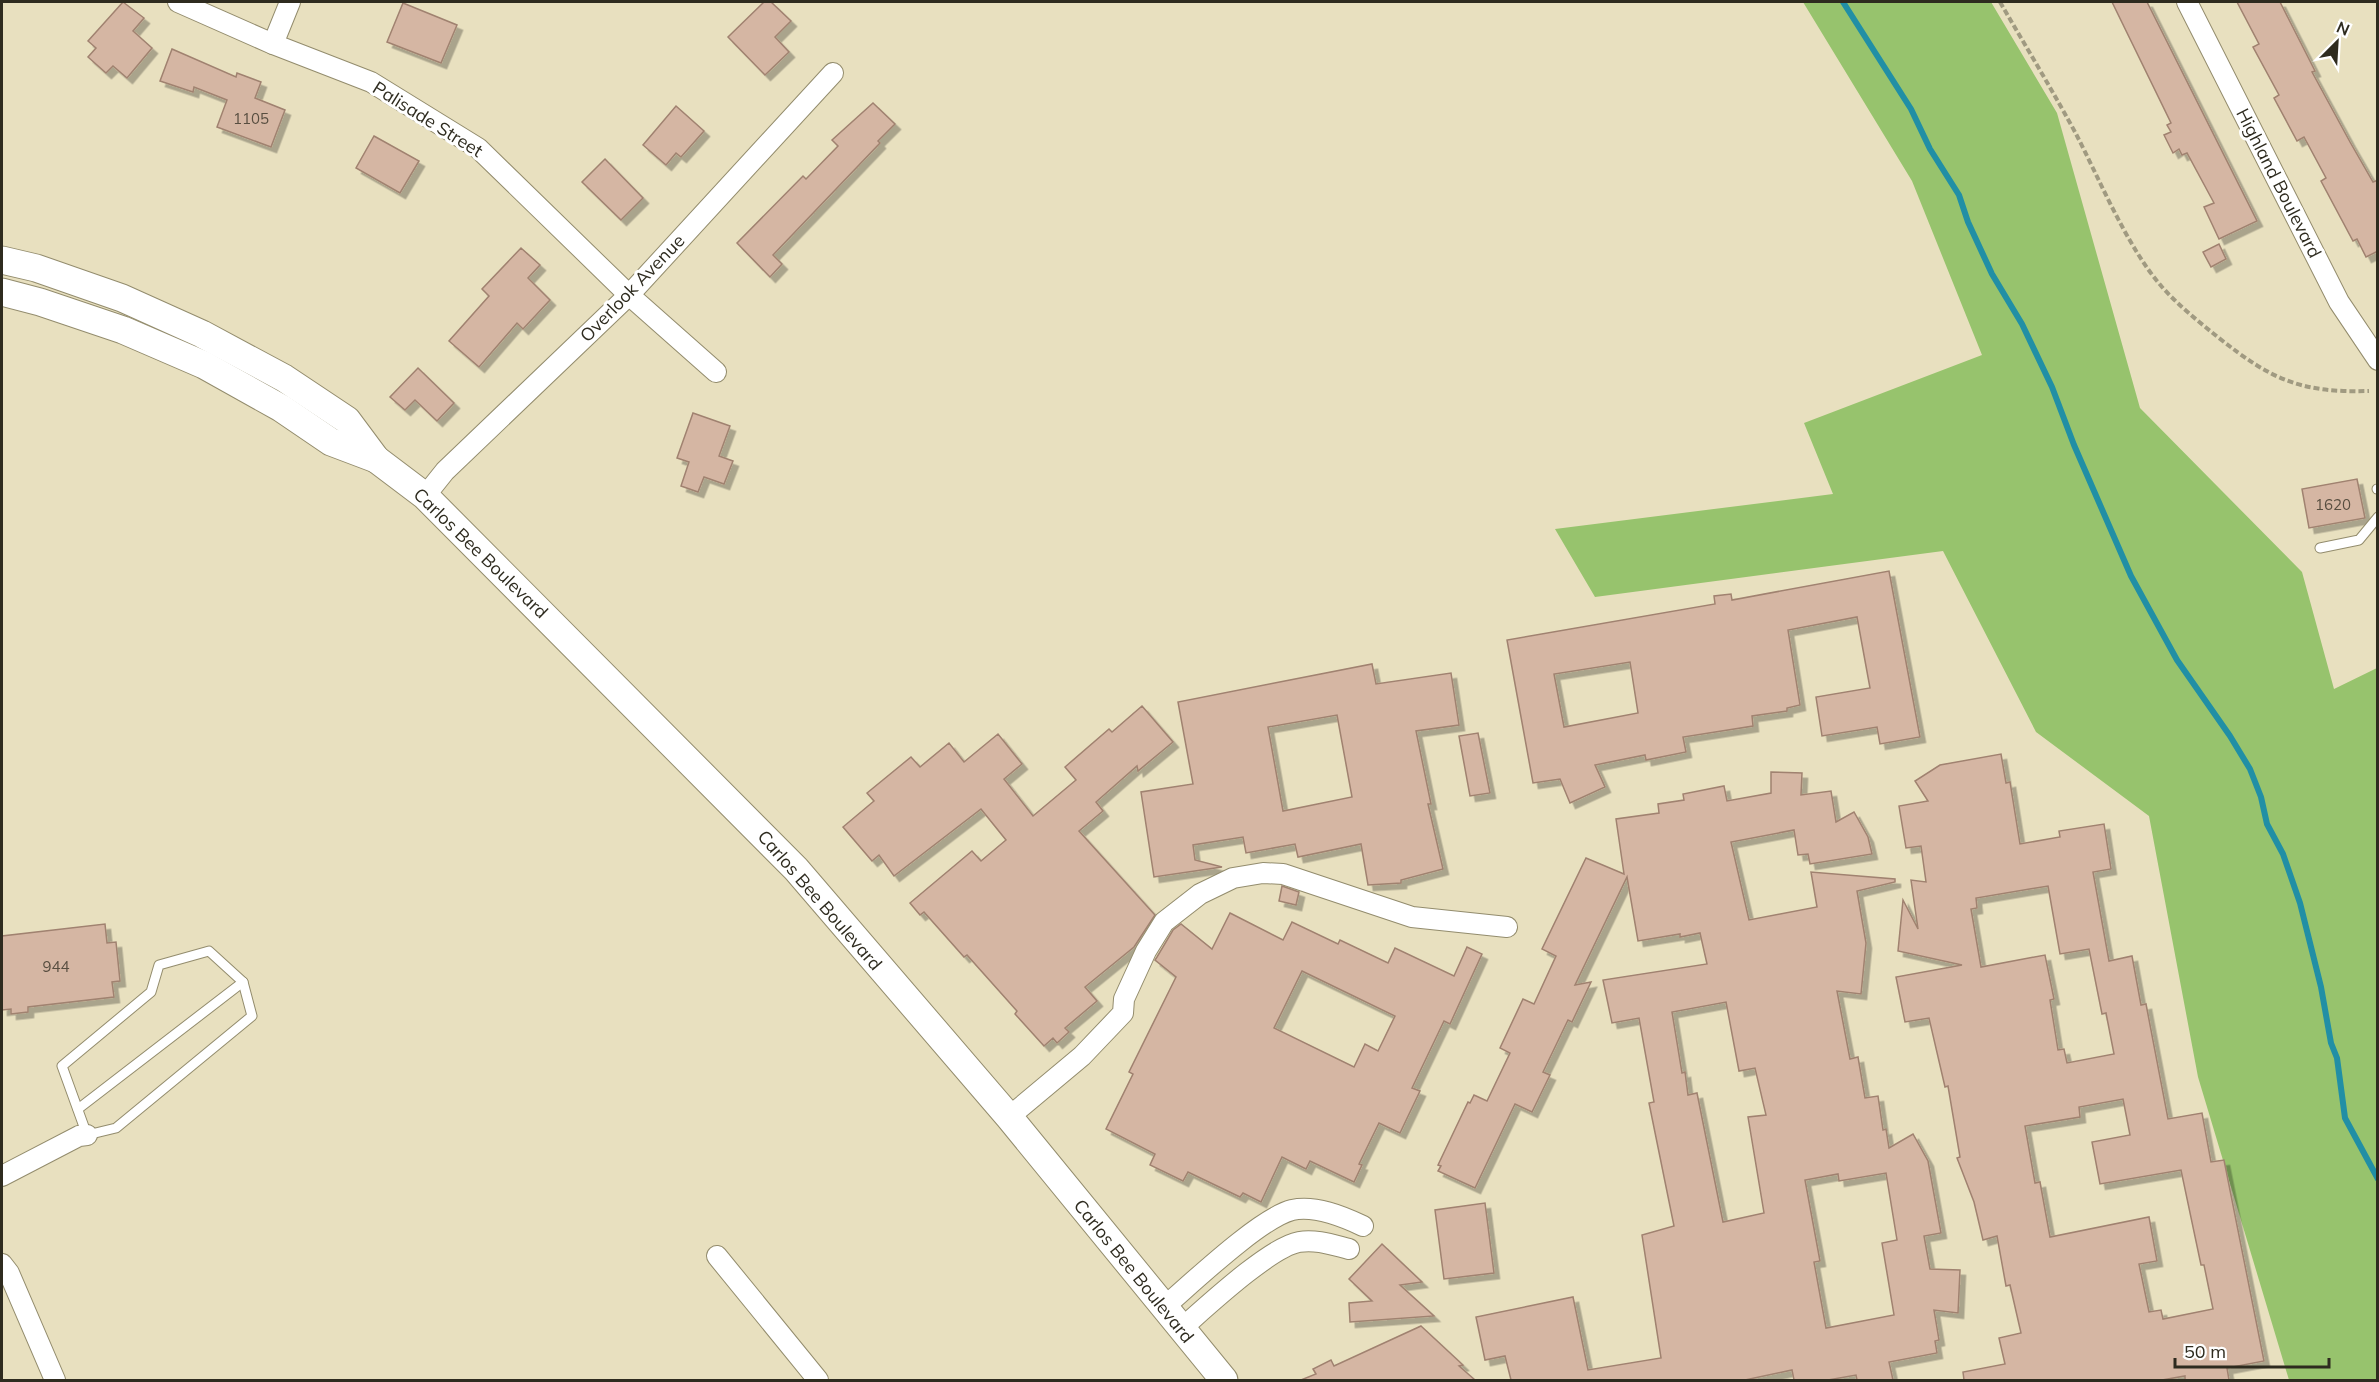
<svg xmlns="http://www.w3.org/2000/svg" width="2379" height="1382" font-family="Mulish,sans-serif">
<defs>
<filter id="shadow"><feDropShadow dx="5.5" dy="5.5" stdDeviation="0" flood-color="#0004"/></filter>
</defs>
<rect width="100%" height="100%" fill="#e8e0bf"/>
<polygon fill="#97c36d" points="1803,2 1991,2 2057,113 2140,408 2302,572 2334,689 2377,668 2377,1380 2289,1380 2198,1077 2149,816 2036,732 1943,551 1595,597 1555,529 1833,494 1804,423 1982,355 1912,181"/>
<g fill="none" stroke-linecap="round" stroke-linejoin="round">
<polyline stroke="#218fa5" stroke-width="6" points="1843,2 1911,109 1930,149 1959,195 1968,222 1992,274 2022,324 2052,387 2074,445 2131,576 2177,660 2230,736 2250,769 2261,797 2267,824 2283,854 2300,903 2321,987 2331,1043 2337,1058 2345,1118 2378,1179"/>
</g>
<g fill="#d5b6a3" stroke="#a08270" stroke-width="1.5" fill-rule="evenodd" filter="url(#shadow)">
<polygon points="123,2 144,18 133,31 152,48 127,78 113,66 106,73 88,57 96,48 88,41"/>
<polygon points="764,2 771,2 791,21 775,37 789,52 765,75 728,37"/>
<polygon points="2112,2 2147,2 2257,221 2219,239 2204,207 2214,203 2187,153 2182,155 2179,149 2173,153 2164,135 2171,132 2167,125 2171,123"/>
<polygon points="2237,2 2280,2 2315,71 2312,72 2350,142 2373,182 2378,180 2378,251 2366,257 2357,239 2353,241 2321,181 2326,178 2304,137 2297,141 2274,98 2279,95 2253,47 2259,44"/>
<polygon points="403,3 457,25 441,63 387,42"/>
<polygon points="172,49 236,77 237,73 261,82 255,98 285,110 271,147 217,127 227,100 194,87 193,92 160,81"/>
<polygon points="873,103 895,124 878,141 880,143 773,255 782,264 770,277 737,243 803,176 806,179 838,146 832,140"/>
<polygon points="676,106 704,131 681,157 676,153 666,165 643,145"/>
<polygon points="374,136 419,161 400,193 356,168"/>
<polygon points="605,159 643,198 621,220 582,182"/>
<polygon points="2219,244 2226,259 2211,267 2203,252"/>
<polygon points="521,248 540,265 528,278 550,300 523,329 517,323 479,367 449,341 489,296 482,289"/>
<polygon points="418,368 454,403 437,421 415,400 405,410 390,397"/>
<polygon points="693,413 730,426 719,456 733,461 724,484 704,477 698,492 681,486 689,462 677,458"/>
<polygon points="2357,479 2365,518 2309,528 2302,489"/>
<path d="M1889,571L1920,737L1880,744L1877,727L1822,736L1816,697L1870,688L1857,617L1788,630L1800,705L1787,708V711L1752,716L1753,726L1683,737L1686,752L1646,760L1645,755L1595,765L1605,787L1570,803L1560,779L1533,783L1507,640L1715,604L1714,596L1731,594L1732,600ZM1630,662L1638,713L1564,727L1554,674Z"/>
<path d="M1372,664L1376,684L1451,673L1459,725L1416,731L1431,804H1428L1443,869L1401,880V883L1368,885L1361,844L1298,857L1295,844L1246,853L1243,837L1193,845L1195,860L1222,867L1154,877L1141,792L1193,784L1178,702ZM1337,715L1352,797L1283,811L1268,727Z"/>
<polygon points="1142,706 1173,742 1138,771 1137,766 1096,802 1103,811 1079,831 1155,915 1134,947 1085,987 1097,1001 1065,1028 1069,1032 1057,1043 1053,1038 1044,1046 1015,1014 1017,1011 967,955 964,957 924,912 920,915 910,903 972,851 981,861 1006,840 981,809 894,876 879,855 872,861 843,827 874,801 867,793 911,757 920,767 949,743 964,762 998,734 1022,764 1004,779 1033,816 1076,780 1065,767 1109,729 1112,732"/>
<polygon points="1478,733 1490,793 1470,796 1459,736"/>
<path d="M2001,754L2006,783L2010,782L2020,844L2060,837L2059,831L2104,824L2111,869L2093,872L2109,961L2132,956L2141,1005L2146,1004L2168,1119L2202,1113L2211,1162L2224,1160L2264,1361L2227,1368L2229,1380H2185V1376L2162,1380H1964L1963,1372L2005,1364L1999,1338L2021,1333L2010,1285L2006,1286L1997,1236L1983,1240L1974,1202L1957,1158L1960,1157L1948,1086L1945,1087L1929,1018L1905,1022L1896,977L1962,965L1898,951L1903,900L1918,929L1911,880L1926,882L1921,846L1906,848L1899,806L1928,801L1915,781L1940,765ZM2048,886L2060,954L2089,949L2102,1014L2106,1013L2114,1054L2067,1063L2064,1049L2058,1050L2050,1000L2054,999L2045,955L1981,967L1971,909L1977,908L1976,898ZM2123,1099L2130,1135L2092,1142L2100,1184L2181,1170L2201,1265H2204L2213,1309L2163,1319L2161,1310L2149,1312L2139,1264L2157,1261L2149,1217L2050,1237L2040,1182L2035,1183L2025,1126L2080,1117L2079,1107Z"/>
<path d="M1771,772L1802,773L1801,795L1831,791L1836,822L1854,812L1868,837L1872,854L1810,864L1808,854L1798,855L1794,830L1731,842L1749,920L1817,907L1811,872L1895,879V882L1857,891L1866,943L1861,994L1837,991L1850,1059L1858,1057L1865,1098L1878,1096L1883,1130L1886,1129L1889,1148L1913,1134L1928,1161L1941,1233L1924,1236L1930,1269L1960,1270L1958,1313L1934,1310L1939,1340L1935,1341L1937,1353L1889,1362L1893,1380H1857L1856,1375L1828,1380H1794L1792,1370L1745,1380H1511L1505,1356L1485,1360L1476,1317L1573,1297L1588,1370L1661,1358L1642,1235L1674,1226L1649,1103L1654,1102L1639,1018L1612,1023L1603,980L1707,964L1700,933L1680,937V934L1638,941L1627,877L1575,985L1591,982L1572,1022L1568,1020L1543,1072L1550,1075L1532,1112L1515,1104L1475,1188L1438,1171L1441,1166L1438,1165L1468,1102L1470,1103L1474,1095L1487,1101L1510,1053L1500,1048L1523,999L1534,1004L1556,956L1542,949L1586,858L1624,874L1616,819L1659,813L1658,804L1684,800L1683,794L1724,786L1727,801L1771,793ZM1726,1002L1739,1071L1755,1068L1766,1115L1748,1117L1764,1213L1723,1222L1697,1093L1688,1095L1685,1072L1682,1073L1672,1012ZM1886,1173L1897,1240L1882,1243L1894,1315L1826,1328L1814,1262L1820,1261L1805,1180L1838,1174L1839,1181Z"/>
<polygon points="1282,886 1299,892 1296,905 1279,901"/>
<path d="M1230,913L1283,940L1292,922L1338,944L1340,940L1388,963L1395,948L1454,976L1467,947L1482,954L1450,1024L1444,1021L1412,1088L1420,1091L1400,1133L1379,1123L1359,1164L1362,1165L1354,1182L1310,1161L1306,1169L1282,1157L1261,1202L1243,1193L1240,1197L1188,1172L1183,1181L1150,1165L1155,1154L1106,1129L1133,1074L1129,1072L1176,977L1155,960L1157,957L1173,930L1181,924L1212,949ZM1302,971L1395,1016L1378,1051L1365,1044L1354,1067L1274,1028Z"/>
<polygon points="105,924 107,943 116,942 120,981 112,982 114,997 28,1007 28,1012 11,1014 11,1009 2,1010 2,936"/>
<polygon points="1485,1203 1494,1273 1444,1279 1435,1210"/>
<polygon points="1382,1244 1422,1282 1400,1285 1434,1316 1350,1322 1349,1303 1372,1301 1349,1279"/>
<polygon points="1421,1326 1463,1365 1459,1366 1475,1380 1301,1380 1316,1374 1313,1369 1331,1360 1334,1366"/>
</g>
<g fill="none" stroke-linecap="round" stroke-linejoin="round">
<g stroke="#938c6d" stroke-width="11">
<g id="service">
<polyline points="2377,489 2378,489"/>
<polyline points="2320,548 2359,540 2378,517"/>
<polygon points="209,951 243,982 252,1016 116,1128 87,1135 62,1066 151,992 159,965"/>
<polyline points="78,1109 243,982"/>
</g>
</g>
<g stroke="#938c6d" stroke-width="22">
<g id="minor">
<polyline points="178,2 273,44 371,82 478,148 629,295 716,372"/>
<polyline points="2187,2 2339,302 2378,360"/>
<polyline points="273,44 290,2"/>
<polyline points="425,496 445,471 629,295 833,73"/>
<polyline points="1009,1117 1082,1056 1123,1013 1124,999 1146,951 1164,922 1200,894 1233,878 1263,873 1283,874 1412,917 1507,927"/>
<polyline points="2,1176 79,1136 87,1135"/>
<polyline points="717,1256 818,1380"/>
<polyline points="2,1264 9,1273 55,1380"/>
<path d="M1163,1308C1191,1284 1260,1218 1292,1210C1315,1205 1342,1216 1363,1226"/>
<path d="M1181,1329C1205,1308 1270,1247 1299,1242C1316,1239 1333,1245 1349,1249"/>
</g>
</g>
<g stroke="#938c6d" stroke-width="29">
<g id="secondary">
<polyline points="2,260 36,268 122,298 202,334 284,378 347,420 376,459 425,496 796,869 1009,1117 1224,1380"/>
<polyline points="2,292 40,302 123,330 204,365 281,408 331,442 376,459"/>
</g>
</g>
<path stroke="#a09a81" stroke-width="4" stroke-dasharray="6 3" stroke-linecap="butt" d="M2000,2C2025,45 2051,88 2075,132C2100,180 2127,247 2162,287C2179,306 2199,322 2219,338C2272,380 2301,393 2369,391"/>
<use href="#service" stroke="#fff" stroke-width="9"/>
<use href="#minor" stroke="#fff" stroke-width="20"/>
<use href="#secondary" stroke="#fff" stroke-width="27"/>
</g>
<g text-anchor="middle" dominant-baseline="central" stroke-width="6" stroke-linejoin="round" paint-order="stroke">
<g font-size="15" fill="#584e40">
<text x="251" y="118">1105</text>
<text x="2333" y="504">1620</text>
<text x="56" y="966">944</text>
</g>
<g font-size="18" fill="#2e2b1f" stroke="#fff">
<text transform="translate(428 119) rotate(32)">Palisade Street</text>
<text transform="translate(2279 183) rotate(63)">Highland Boulevard</text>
<text transform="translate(632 288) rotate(-46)">Overlook Avenue</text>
<text transform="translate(481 553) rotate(44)">Carlos Bee Boulevard</text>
<text transform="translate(820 900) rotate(49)">Carlos Bee Boulevard</text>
<text transform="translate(1134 1271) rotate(51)">Carlos Bee Boulevard</text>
</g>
</g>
<rect width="2379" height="1382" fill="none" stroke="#2e2b1f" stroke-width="6"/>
<g transform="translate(2337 42) rotate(24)" stroke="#ffffff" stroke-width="4.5" paint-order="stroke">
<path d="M0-4.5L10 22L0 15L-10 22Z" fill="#2e2b1f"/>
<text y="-9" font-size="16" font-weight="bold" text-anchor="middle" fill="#2e2b1f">N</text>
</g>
<path d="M2175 1358v9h154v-9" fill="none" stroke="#2e2b1f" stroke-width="3"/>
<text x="2184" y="1358" font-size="18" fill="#2e2b1f" stroke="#ffffff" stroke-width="4.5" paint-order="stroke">50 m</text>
</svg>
